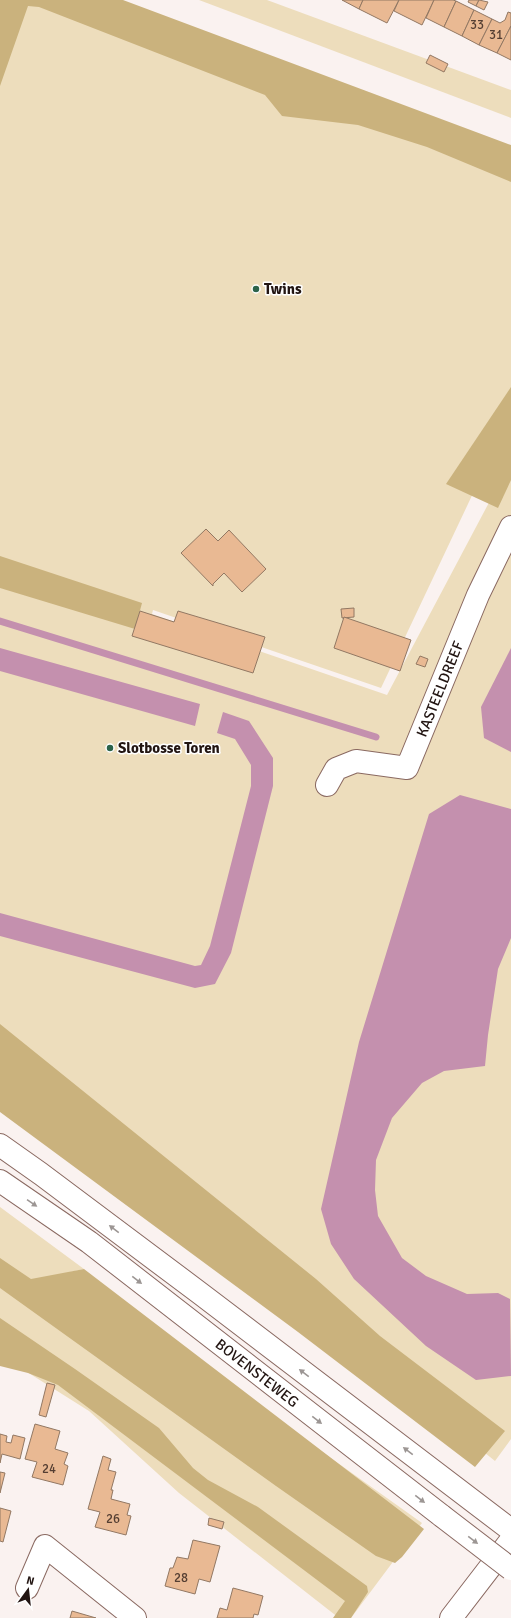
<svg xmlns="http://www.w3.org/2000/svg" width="511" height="1618" font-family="Signika,sans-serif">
<rect width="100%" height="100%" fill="#faf2f0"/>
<g fill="#edddbc">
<polygon points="19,0 46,0 511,165 511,413 381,688 153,610 152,614 387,695 511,461 511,1439 495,1461 206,1228 0,1075 0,74"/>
<polygon points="199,0 267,0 511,90 511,118"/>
<polygon points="0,1207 84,1269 70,1272 422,1523 351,1618 339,1618 179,1493 89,1411 0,1355"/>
</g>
<g fill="#cab27d">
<polygon points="0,0 123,0 511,145 511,182 427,147 358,125 282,116 265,95 39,7 28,6 0,86"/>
<polygon points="511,387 511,480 498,508 446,484"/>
<polygon points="0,556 142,603 135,629 0,588"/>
<polygon points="0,1024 316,1279 380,1336 505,1431 475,1467 298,1332 0,1112"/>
<polygon points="0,1258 31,1279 84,1269 424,1529 402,1557 395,1563 376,1556 276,1486 0,1288"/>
<polygon points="0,1318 75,1369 159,1428 193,1468 208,1480 258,1507 367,1586 368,1592 351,1618 333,1618 345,1601 58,1385 28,1373 0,1366"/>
</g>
<g fill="#c490ae">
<polygon points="0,648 200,704 195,726 0,671"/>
<polygon points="511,648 511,752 484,738 481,707"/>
<polygon points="223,712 249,721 273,758 273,786 231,953 215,984 195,988 0,936 0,913 195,966 201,965 210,946 251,786 251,765 235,739 217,733"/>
<polygon points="460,795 511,809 511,938 498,969 488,1035 485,1066 444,1071 422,1083 392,1118 376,1160 375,1190 378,1216 402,1258 426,1276 467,1294 498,1293 510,1299 511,1376 476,1380 426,1346 354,1279 331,1244 321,1209 359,1042 429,814"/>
</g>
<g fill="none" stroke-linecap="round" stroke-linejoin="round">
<polyline stroke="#c490ae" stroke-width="7" points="0,621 376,737"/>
</g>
<g fill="#e9b993" stroke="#927863">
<polygon points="342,0 363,0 359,9"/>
<polygon points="363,0 399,0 387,23 359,9"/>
<polygon points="399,0 434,0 422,25 394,11"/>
<polygon points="434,0 453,0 456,1 444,27 426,18"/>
<polygon points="469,0 479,0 476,6 468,2"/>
<polygon points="479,0 488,2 484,10 476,6"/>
<polygon points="456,1 474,10 462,36 444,27"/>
<polygon points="474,10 492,19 479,45 462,36"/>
<polygon points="508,12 511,13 511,26 497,53 479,45 492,19 500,23 505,20"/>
<polygon points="511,26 511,60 497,53"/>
<polygon points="430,55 448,64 444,72 426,63"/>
<polygon points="206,529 218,541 229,530 266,569 242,592 224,573 213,584 213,586 181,553"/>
<polygon points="354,608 354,617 342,618 341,609"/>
<polygon points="140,611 174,622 178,611 265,637 253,673 132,636"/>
<polygon points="344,617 411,640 400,671 334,648"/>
<polygon points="420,656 428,659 425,667 416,664"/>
<polygon points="47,1383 55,1385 46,1417 39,1415"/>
<polygon points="35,1424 60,1431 55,1449 68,1453 64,1464 68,1466 63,1485 32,1477 37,1462 25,1459"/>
<polygon points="0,1434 7,1436 6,1442 11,1443 13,1435 25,1438 20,1459 2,1454 0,1463"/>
<polygon points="103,1456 111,1459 108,1470 116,1472 111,1490 113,1490 111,1499 130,1504 127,1515 131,1516 126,1535 95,1527 100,1512 88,1509"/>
<polygon points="0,1472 5,1473 0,1493"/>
<polygon points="0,1508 11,1511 3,1542 0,1541"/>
<polygon points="209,1518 224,1522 222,1529 208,1525"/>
<polygon points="193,1540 220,1546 210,1582 199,1579 195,1594 165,1586 170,1568 173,1568 177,1557 188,1559"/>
<polygon points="233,1588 263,1596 258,1615 254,1614 253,1618 217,1618 220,1608 227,1610"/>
<polygon points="72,1611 96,1618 70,1618"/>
</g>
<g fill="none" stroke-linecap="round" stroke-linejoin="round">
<g stroke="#8a6961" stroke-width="24">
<g id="street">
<polyline points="327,785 336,769 356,761 407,768 478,595 511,527"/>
<polyline points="27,1588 45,1546 135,1618"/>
</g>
</g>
<g stroke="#8a6961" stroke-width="24">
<g id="secondary">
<polyline points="0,1145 41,1174 201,1294 511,1530"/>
<polyline points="0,1181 89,1242 442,1516"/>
<polyline points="451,1618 511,1540"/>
</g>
</g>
<use href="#street" stroke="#fff" stroke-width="22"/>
<use href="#secondary" stroke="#fff" stroke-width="22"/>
<g stroke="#8a6961" stroke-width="24" stroke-linecap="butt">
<polyline id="secondary-bridge" points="442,1516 511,1569"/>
</g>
<use href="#secondary-bridge" stroke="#fff" stroke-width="22"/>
</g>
<defs><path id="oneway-solid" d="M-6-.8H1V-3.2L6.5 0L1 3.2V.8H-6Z"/></defs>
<g fill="#9c9694">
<use href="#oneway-solid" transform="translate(32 1203) rotate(34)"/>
<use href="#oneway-solid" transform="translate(114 1229) rotate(-143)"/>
<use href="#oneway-solid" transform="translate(137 1280) rotate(38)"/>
<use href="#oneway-solid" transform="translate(304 1373) rotate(-143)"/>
<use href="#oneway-solid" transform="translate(317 1420) rotate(38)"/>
<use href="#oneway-solid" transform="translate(408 1451) rotate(-143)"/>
<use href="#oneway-solid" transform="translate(420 1499) rotate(38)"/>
<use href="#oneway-solid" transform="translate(473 1540) rotate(37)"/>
</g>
<g fill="#2c634a" stroke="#fff" stroke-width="1.5">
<circle cx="256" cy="289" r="4"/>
<circle cx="110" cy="748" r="4"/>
</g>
<g text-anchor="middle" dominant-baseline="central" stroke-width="3" stroke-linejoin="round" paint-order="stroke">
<g font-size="13" fill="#543e32">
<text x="477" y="25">33</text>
<text x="496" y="35">31</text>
<text x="49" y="1469">24</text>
<text x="113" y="1519">26</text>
<text x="181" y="1578">28</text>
</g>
<g font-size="15" font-weight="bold" fill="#221512" stroke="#fff" text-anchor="start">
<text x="264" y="289">Twins</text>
<text x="118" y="748">Slotbosse Toren</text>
</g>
<g font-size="15" fill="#221512" stroke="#fff">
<text transform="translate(440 689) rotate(-68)">KASTEELDREEF</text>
<text transform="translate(257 1373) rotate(38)">BOVENSTEWEG</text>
</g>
</g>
<g transform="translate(28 1590) rotate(15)" stroke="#ffffff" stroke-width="3" paint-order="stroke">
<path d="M0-3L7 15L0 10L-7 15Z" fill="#221512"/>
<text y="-6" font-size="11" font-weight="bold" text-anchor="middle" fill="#221512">N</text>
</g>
</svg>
